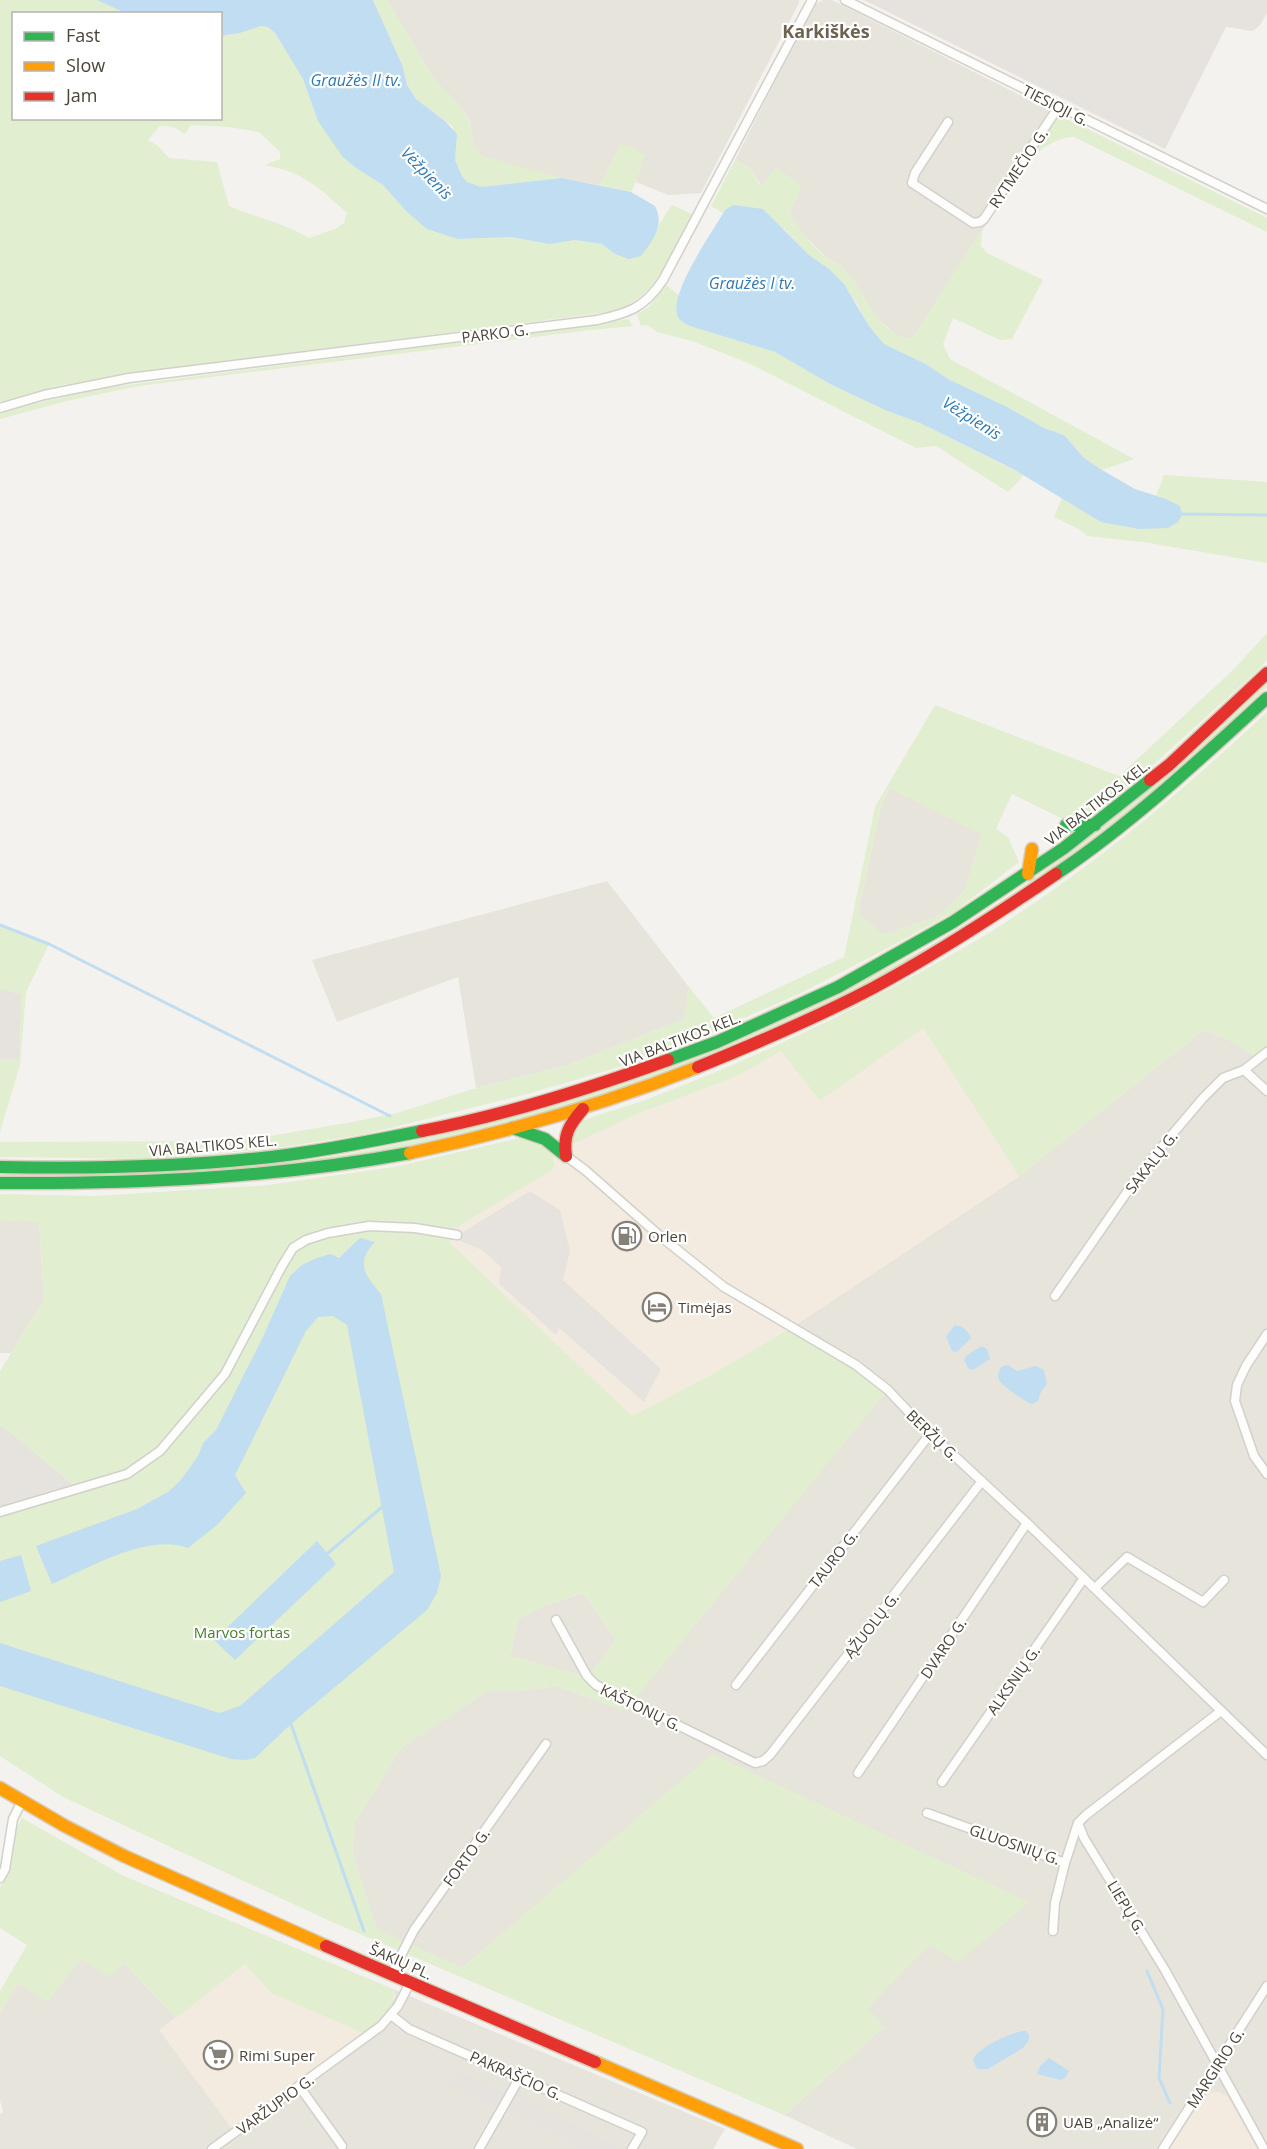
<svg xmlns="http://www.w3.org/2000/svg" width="1267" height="2149" font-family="'Open Sans',sans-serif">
<rect width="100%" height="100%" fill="#f4f2ee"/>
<g fill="#e7e4dc">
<polygon points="387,0 799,0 799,3 701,193 668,195 636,182 644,155 621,145 599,185 562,178 482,157 474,144 470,121 459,105 434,79"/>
<polygon points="823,0 832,0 1061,116 1056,118 914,335 907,339 896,335 874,315 854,281 841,266 826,257 803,234 790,214 762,186 749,168 735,160 811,11 816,4"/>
<polygon points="890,787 982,834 965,890 938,916 883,935 858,913 881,806"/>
<polygon points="607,881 689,987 684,1019 568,1065 476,1088 458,977 337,1022 312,960"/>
<polygon points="1204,1030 1233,1042 1257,1058 1267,1053 1267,2149 1257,2149 1228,2098 1204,2097 1170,2149 857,2149 784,2115 884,2027 867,2008 929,1945 713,1754 462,1968 377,1930 352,1851 355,1822 401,1748 487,1691 520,1691 557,1686 625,1711 794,1326 1019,1176"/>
<polygon points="0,1220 39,1221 44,1300 11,1353 0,1353"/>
<polygon points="583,1593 616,1640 588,1677 510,1656 518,1619 546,1605"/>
<polygon points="81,1959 124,1963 176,2018 159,2031 287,2090 374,2025 395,1997 393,1989 725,2129 713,2149 0,2149 0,2114 3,2112 0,2100 0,2013 18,1983 47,2001"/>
</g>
<g fill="#f3ebdf">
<polygon points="923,1028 1019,1176 794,1326 713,1374 632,1416 450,1243 451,1230 554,1169 555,1162 552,1153 630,1117 739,1075 781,1051 820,1101"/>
<polygon points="245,1964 271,1993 363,2033 233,2130 159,2030"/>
<polygon points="1211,2092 1220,2092 1228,2097 1257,2149 1170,2149 1204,2097"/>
</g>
<g fill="#e6e2de">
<polygon points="864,0 1267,0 1267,13 1260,25 1253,31 1226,27 1165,149"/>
<polygon points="0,1426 11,1433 78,1489 0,1512"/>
</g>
<g fill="#e1eecf" fill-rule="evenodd">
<path d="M0,0H97L125,13L14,14V118H220L221,36L240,33L261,26H268L275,33L303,79L318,121L356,168L383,185L406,211L458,239L511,237L549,244L575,240L602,244L615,254L655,236L660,223L672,205L692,214C673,251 658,295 616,311L144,372L61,385L0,402ZM191,125L229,127L259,132L280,152V159L264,165C304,172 318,187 347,213L344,223L335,229L309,238C284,223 255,217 229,206L217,162L169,158L158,146L148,140L160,126L173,127L185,134Z"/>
<polygon points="373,0 387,0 434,79 459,105 470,122 474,144 482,156 562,178 481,187 466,182 462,176 455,160 456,147 453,127 416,99 407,85 403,67"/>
<path d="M1061,116L1267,218V232L1074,137C1056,136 1040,151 1027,161L1056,117Z"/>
<polygon points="621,144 634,148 644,155 636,182 631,192 599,185"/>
<path d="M735,160L749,168L761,186L776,168L802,185L790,214C800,230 811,246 826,257C831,261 838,263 842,267C867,290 871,327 907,339L914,335L982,229L981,246L987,253L1043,280L1012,339L1000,340L953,318L943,344L950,359L1134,459L1102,470L1084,458L1064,435L1044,428L1007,407L948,379L926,364L884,344L869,326L856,302L829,269L809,255L784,229L725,210L723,213L711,206Z"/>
<polygon points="666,285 679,295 676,312 690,326 775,352 830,384 885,410 920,423 1024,475 1008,492 936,446 916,448 746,362 692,341 657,332 647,325 641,326 637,314 649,307"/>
<polygon points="628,319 633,326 591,330 139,386 67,401 0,419 0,414 28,405 104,388 592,325"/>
<polygon points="1164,475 1267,482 1267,563 1149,543 1088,536 1079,529 1054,517 1062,498 1101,522 1166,499 1156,496"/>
<path d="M1267,633V660L1257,671L1143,774L1089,815L1077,821L1061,818L1012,794L996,829L1008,837L1019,862L954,912L884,950L805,991L705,1035L619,1067L531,1093L366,1134L270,1149L146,1159L0,1157V1142L240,1141L352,1122L397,1113L476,1088L568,1065L684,1019L689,987L714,1018L844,957L875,807L935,705L1119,776L1233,670ZM889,788L982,834L965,890L938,916L883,935L858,913L881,806Z"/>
<path d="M1267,682V687L1207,744L1148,797L1017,895L897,968L787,1024L681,1068L595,1098L512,1122L418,1144L318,1162L238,1171L85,1178H0V1173C63,1171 126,1168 190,1166C220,1165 251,1165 281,1163C341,1157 402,1144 461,1130C605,1096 744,1044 874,975C905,959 937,943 967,924C1077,853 1173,772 1267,682Z"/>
<path d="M1267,712V1053L1257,1058L1233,1042L1204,1030L1019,1176L923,1028L820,1101L781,1051L739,1075L630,1117L569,1146L576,1124C596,1114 619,1109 640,1102C696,1081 753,1057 807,1031C840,1016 872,998 904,981C944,959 984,938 1021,912C1110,853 1190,784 1267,712Z"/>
<polygon points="0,925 49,944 26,992 20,1065 0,1132"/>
<path d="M520,1138C536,1141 558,1148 554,1169L452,1230L450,1243L632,1416L713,1374L794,1326L888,1390L625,1711L557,1686L520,1691H487L401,1748L355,1822L352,1851L377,1929L462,1968L712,1754L1029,1902L959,1962L929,1945L867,2008L884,2027L784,2115L332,1922L63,1797L0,1756V1511L77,1488L11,1433L0,1426V1371L44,1300L39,1222L0,1220V1194L95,1196L268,1185L394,1167ZM583,1593L616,1640L588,1677L510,1656L518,1619L546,1605Z"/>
<path d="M22,1818L124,1876L393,1989C397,2008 378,2023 363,2033L271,1993L245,1964L176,2018L124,1963L109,1977L81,1959L47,2002L18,1983L0,2013V1991L27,1945L0,1928V1887L8,1874L15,1830Z"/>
</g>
<g fill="#e6e3df">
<polygon points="0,989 21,995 19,1059 0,1059"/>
<polygon points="530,1191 560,1210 570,1251 563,1280 661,1369 644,1402 559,1328 556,1335 499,1284 501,1267 482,1250 453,1238"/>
<polygon points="457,2069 503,2093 495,2108 449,2085"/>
<polygon points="518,2093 570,2123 561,2138 509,2109"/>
<polygon points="572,2122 619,2149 582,2149 563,2138"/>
</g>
<g fill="#c0ddf1">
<path d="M97,0H373L403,67L407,85L416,99L445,121L457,134L455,160L462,176L467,182L481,187L562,178L631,192L655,206C665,226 653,240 641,256L629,259L615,254L602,244L575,240L549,244L511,237L458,239L427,229L406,211L383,185L356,168L342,156L318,121L303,79L275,33L268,27L261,26L240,33L221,36L220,14L125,13Z"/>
<path d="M733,205L763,209L809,255L829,269L844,284L869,326L884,344L926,364L948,379L1007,407L1044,428L1064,435L1084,458L1102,470L1135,489L1166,499L1180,506L1182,515L1178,522L1168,528L1139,529L1101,522L1013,469L920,423L885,410L830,384L775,352L690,326C684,323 679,321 677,314C671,290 713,231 725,210Z"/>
<path d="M360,1238L375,1242C355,1263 365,1275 381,1294L441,1576L437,1593L427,1610L291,1724L255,1758L246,1760L231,1759L0,1686V1643L219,1713L240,1706L394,1572L347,1325L333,1316L318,1317L306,1331L235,1475L246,1493L217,1525L188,1548C147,1533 90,1568 52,1584L36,1546L137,1509L168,1492L181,1480L198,1456L203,1443L216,1430L263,1337L290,1276L302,1265L317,1258L330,1254L339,1258Z"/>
<path d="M955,1325C964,1326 967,1330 971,1338L957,1352L952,1351L946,1336Z"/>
<polygon points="981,1346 987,1349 990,1359 973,1370 968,1368 964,1360 966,1356"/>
<path d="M1008,1365L1017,1371L1036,1366L1044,1370L1047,1384L1041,1392L1038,1401L1032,1404C1026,1402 1002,1386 999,1380C997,1375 999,1371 1002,1366Z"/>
<polygon points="317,1541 336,1564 235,1660 214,1640"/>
<polygon points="21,1555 31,1591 0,1602 0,1561"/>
<path d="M1026,2031L1029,2035V2040L1023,2048L988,2069H977L973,2059C979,2047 1013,2031 1026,2031Z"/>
<polygon points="1049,2058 1069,2071 1066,2077 1061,2080 1037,2074 1040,2066"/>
</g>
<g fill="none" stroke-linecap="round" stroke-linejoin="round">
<g stroke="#c0ddf1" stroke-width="3">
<polyline points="1179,514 1267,515"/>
<polyline points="0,925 49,944 390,1116"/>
<polyline points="328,1553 382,1507"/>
<polyline points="291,1724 364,1931"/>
<polyline points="1147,1971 1163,2009 1159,2078 1170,2103"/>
</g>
<g stroke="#d2d0cb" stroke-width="11">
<g id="street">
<polyline points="845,0 1267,209"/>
<polyline points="948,122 915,173 912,183 973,223 980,222 984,219 1059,106"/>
<path d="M0,408L44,395L129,378L597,320C629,313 644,308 663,280L812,0"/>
<polyline points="1244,1070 1267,1052"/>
<polyline points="566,1156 585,1170 660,1236 724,1287 856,1365 888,1390 921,1425 1027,1523 1267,1755"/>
<polyline points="1055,1296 1134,1182 1159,1150 1203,1098 1223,1078 1244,1070 1267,1091"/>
<polyline points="1267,1334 1246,1366 1237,1385 1235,1401 1254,1456 1267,1474"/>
<polyline points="0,1512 127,1474 160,1451 225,1374 282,1266 293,1248 306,1240 328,1233 369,1226 415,1228 457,1235"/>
<polyline points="1095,1588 1127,1557 1203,1602 1224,1580"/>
<polyline points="556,1620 587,1676 596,1685 755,1763 763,1761 770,1755 982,1481"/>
<polyline points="736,1685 930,1434"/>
<polyline points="1221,1711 1086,1815 1078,1823 1084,1838 1165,1970 1264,2149"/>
<polyline points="858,1773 1027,1523"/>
<polyline points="942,1782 1084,1578"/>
<polyline points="927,1813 1065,1863 1078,1823"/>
<polyline points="0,1878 5,1869 13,1819 22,1801"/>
<polyline points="1053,1931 1055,1903 1065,1863"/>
<polyline points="392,1973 414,1930 546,1744"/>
<polyline points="391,2015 409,2029 642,2132 632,2149"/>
<polyline points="299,2086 342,2146"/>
<polyline points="212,2149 381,2026 398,2006 411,1981"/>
<polyline points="479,2149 520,2077"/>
<polyline points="1163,2149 1267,1986"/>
</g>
</g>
<g stroke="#d6cebb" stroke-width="15">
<g id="fast">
<polyline points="1066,825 1095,825"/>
<path d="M1056,874C1132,823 1199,760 1267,698"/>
<polyline points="668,1060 717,1042 838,987 953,922 1064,848 1150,780"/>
<polyline points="513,1128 545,1139 566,1156"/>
<path d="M0,1167C96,1169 192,1167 287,1155C333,1149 377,1140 422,1131"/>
<path d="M0,1183C138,1184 274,1178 410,1153"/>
</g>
</g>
<g stroke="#d6cebb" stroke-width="15">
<g id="slow">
<polyline points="1028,874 1032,849"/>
<path d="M410,1153C508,1132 605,1104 698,1067"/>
<polyline points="0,1788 65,1826 124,1856 326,1946"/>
<polyline points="595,2062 797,2149"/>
</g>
</g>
<g stroke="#d6cebb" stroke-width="15">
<g id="jam">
<polyline points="1150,780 1169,765 1267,673"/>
<path d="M698,1067C757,1043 816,1018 873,988C936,954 996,915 1056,874"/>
<path d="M422,1131C506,1115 588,1089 668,1060"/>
<path d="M566,1156C563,1135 569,1125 583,1109"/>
<polyline points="326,1946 595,2062"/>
</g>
</g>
<use href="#street" stroke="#fdfdfc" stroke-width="8"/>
<use href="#fast" stroke="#30b455" stroke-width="12"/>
<use href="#slow" stroke="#ff9f0a" stroke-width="12"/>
<use href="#jam" stroke="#e5322d" stroke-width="12"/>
</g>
<defs>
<g id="fuel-ring" transform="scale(1.5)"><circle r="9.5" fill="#fff" stroke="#868178" stroke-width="1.5"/><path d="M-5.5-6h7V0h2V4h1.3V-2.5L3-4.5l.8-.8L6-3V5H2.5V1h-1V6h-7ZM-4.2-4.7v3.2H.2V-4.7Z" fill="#868178"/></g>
<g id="hotel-ring" transform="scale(1.5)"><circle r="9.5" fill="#fff" stroke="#868178" stroke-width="1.5"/><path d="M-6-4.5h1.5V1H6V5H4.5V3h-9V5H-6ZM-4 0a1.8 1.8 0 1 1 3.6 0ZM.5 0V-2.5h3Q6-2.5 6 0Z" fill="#868178"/></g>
<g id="supermarket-ring" transform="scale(1.5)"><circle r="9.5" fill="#fff" stroke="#868178" stroke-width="1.5"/><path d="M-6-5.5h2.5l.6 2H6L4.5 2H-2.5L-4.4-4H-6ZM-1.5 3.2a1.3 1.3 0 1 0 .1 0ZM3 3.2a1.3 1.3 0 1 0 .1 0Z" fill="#868178"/></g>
<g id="building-ring" transform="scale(1.5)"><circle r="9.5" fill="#fff" stroke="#868178" stroke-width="1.5"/><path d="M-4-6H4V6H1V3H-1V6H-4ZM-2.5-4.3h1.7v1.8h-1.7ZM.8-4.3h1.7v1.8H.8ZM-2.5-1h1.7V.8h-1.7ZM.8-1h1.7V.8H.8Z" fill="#868178"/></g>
</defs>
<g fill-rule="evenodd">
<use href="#fuel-ring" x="627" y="1236"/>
<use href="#hotel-ring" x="657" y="1307"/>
<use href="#supermarket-ring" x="218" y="2055"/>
<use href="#building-ring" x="1042" y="2122"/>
</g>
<g text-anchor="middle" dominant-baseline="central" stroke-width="4.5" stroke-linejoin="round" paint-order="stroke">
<g font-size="15" fill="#4b4439" stroke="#fff">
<text transform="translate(1056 105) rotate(27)">TIESIOJI G.</text>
<text transform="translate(1018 168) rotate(-56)">RYTMEČIO G.</text>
<text transform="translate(495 333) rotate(-7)">PARKO G.</text>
<text transform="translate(1097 802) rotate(-38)">VIA BALTIKOS KEL.</text>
<text transform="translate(680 1039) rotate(-21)">VIA BALTIKOS KEL.</text>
<text transform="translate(213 1145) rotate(-5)">VIA BALTIKOS KEL.</text>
<text transform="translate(1151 1162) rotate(-52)">SAKALŲ G.</text>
<text transform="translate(933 1435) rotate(44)">BERŽŲ G.</text>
<text transform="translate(833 1559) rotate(-52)">TAURO G.</text>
<text transform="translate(871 1625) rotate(-52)">ĄŽUOLŲ G.</text>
<text transform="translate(943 1648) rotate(-56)">DVARO G.</text>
<text transform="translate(1013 1680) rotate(-55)">ALKSNIŲ G.</text>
<text transform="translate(641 1707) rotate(26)">KAŠTONŲ G.</text>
<text transform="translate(1015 1844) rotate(19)">GLUOSNIŲ G.</text>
<text transform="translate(466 1857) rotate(-54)">FORTO G.</text>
<text transform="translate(1127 1907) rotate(59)">LIEPŲ G.</text>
<text transform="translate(401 1961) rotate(24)">ŠAKIŲ PL.</text>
<text transform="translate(1215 2068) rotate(-57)">MARGIRIO G.</text>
<text transform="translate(516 2075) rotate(24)">PAKRAŠČIO G.</text>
<text transform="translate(275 2104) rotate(-36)">VARŽUPIO G.</text>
</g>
<g font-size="15" fill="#4b4439" stroke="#fff" text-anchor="start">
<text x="648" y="1236">Orlen</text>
<text x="678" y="1307">Timėjas</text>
<text x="239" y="2055">Rimi Super</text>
<text x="1063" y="2122">UAB „Analizė“</text>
</g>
<g font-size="15" fill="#4a7f2a" stroke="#fff">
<text x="242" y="1632">Marvos fortas</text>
</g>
<g font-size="16" font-style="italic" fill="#2e7ab2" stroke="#fff">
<text x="356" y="80">Graužės II tv.</text>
<text transform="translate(427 173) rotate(46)">Vėžpienis</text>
<text x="752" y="283">Graužės I tv.</text>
<text transform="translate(972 418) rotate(32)">Vėžpienis</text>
</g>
<g font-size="18" font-weight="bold" fill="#6e6250" stroke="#fff">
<text x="826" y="31">Karkiškės</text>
</g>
</g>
<rect x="12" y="12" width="210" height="108" fill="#ffffff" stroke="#b7b4b0" stroke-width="1.5"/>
<rect x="24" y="32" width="30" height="9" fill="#30b455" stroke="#b7b4b0" stroke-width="1.5"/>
<text x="66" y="42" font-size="18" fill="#4b4439">Fast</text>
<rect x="24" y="62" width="30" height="9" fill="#ff9f0a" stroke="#b7b4b0" stroke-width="1.5"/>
<text x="66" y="72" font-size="18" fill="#4b4439">Slow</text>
<rect x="24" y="92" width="30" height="9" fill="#e5322d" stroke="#b7b4b0" stroke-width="1.5"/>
<text x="66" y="102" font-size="18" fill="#4b4439">Jam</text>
</svg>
